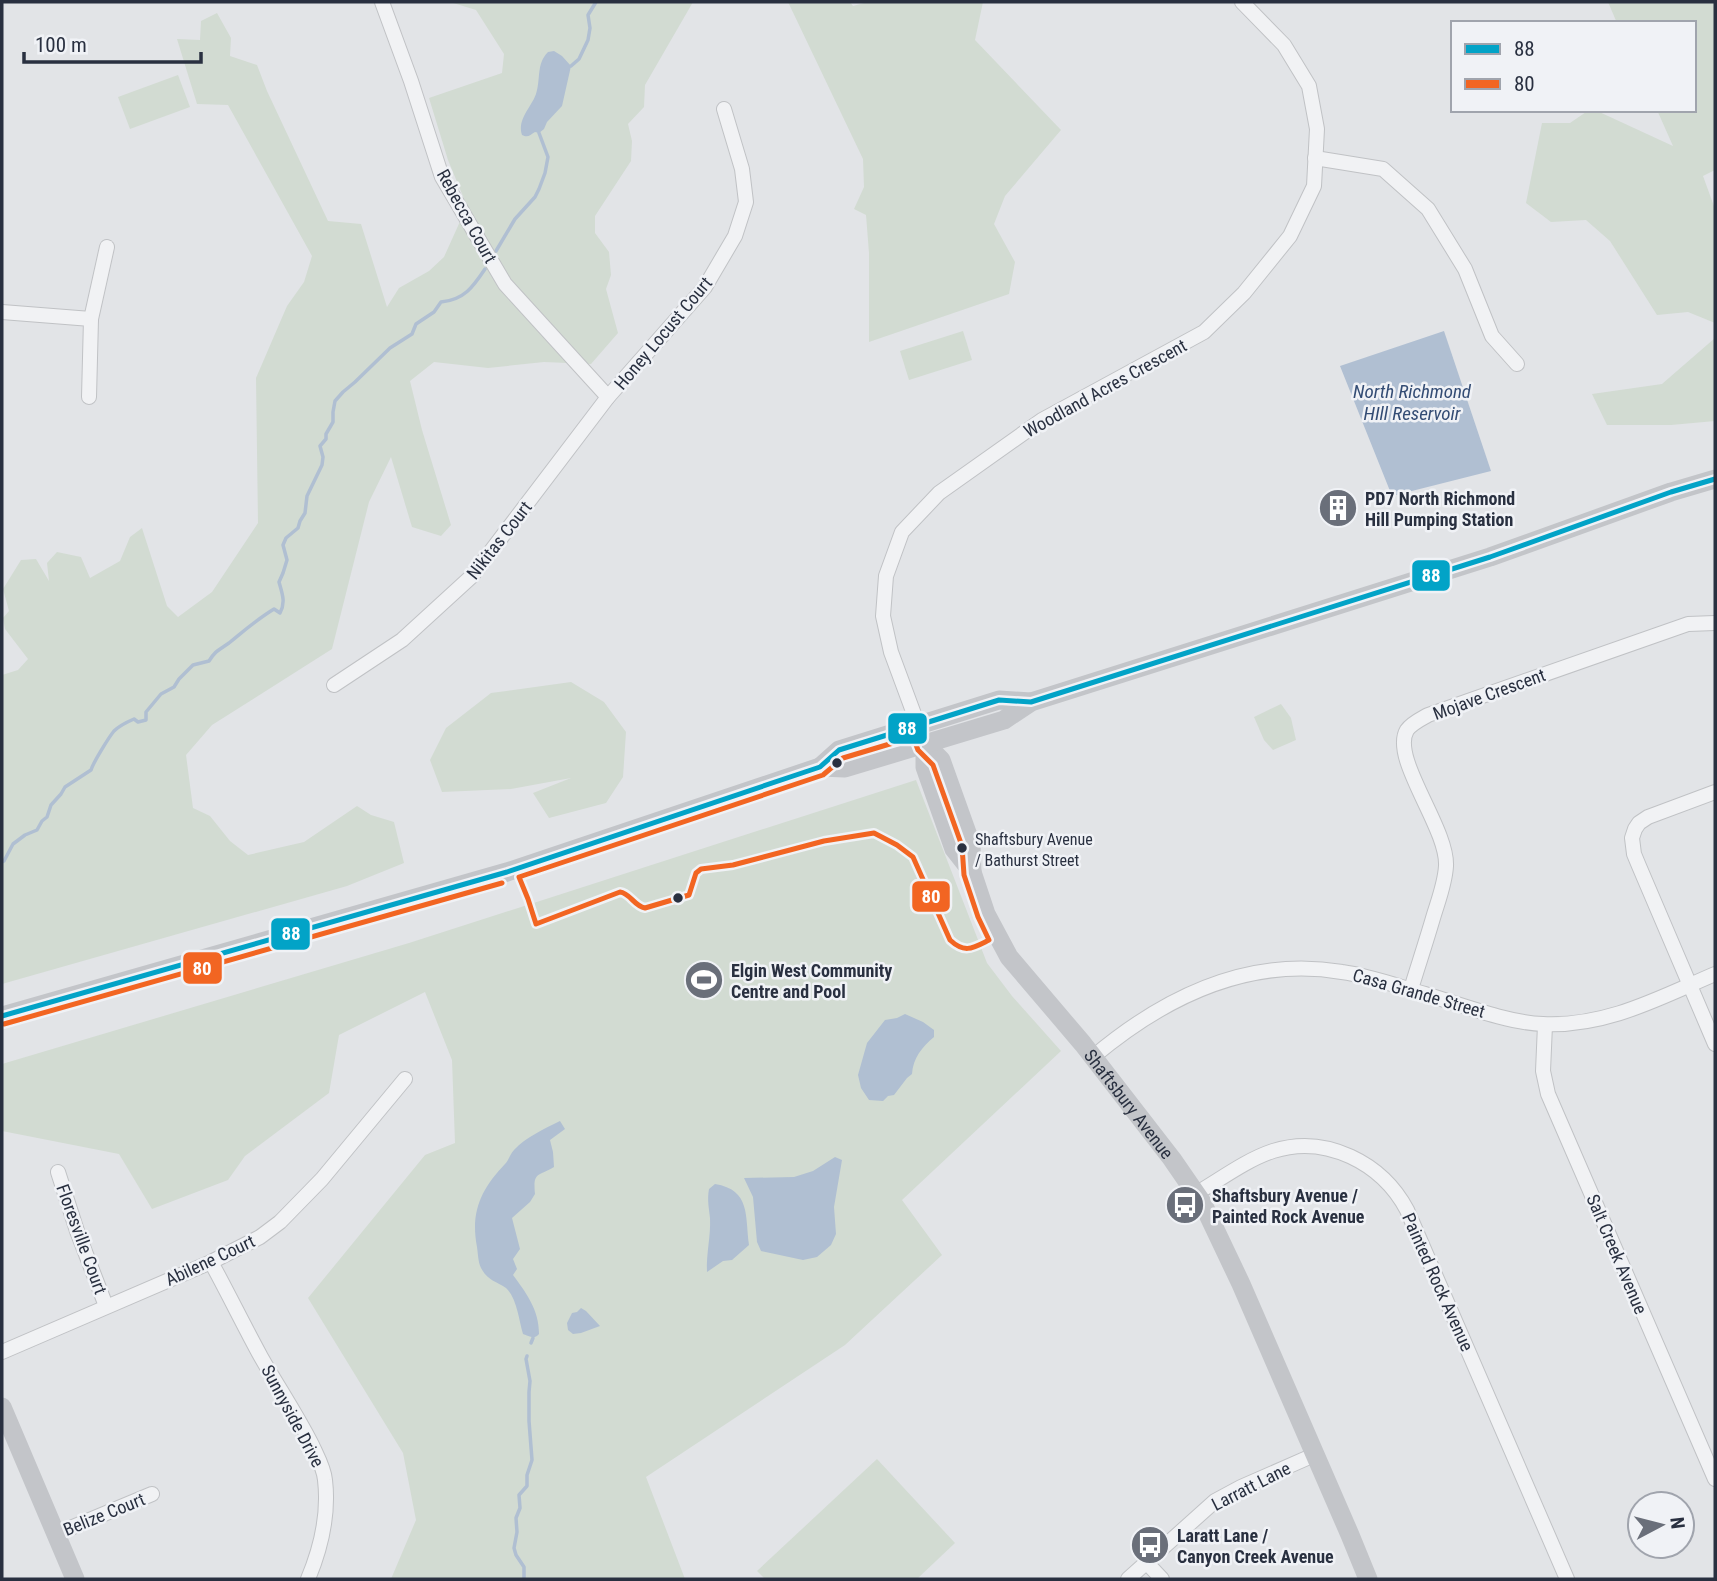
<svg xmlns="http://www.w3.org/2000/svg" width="1717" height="1581" font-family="'Roboto Condensed',sans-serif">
<rect width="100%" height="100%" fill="#e2e4e7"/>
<g fill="#d2dbd2">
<polygon points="450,2 693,2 645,85 644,107 628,124 632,141 631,161 595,216 595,233 609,252 611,275 606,289 618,333 591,364 544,362 488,368 434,362 410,381 422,430 451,525 441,536 412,527 391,457 369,502 332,649 212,725 186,755 193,808 210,816 230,841 248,855 304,842 357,806 371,815 394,822 404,863 347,886 2,984 2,675 18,670 28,659 5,629 3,618 9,611 3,589 21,560 36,559 49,581 47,563 57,552 81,557 90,578 120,561 130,537 142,528 167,606 178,617 212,592 258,523 256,378 287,306 304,282 312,256 228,105 197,104 177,39 200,40 201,21 217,13 231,38 230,56 257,65 267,91 328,221 361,224 387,307 399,288 429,271 444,257 467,206 448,160 429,98 502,73 504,54 476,10"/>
<polygon points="788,2 850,2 853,6 868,2 983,2 975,40 1061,130 1005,196 994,224 1015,262 1009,294 869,342 869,253 866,215 854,209 864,187 863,159"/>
<polygon points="1608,2 1715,2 1715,170 1703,176 1715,209 1715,323 1688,312 1657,315 1610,241 1586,220 1551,222 1526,203 1542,123 1570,123 1589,110 1595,110 1673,146 1657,110 1694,110 1694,23 1617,23"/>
<polygon points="178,75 190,107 130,129 118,97"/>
<polygon points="963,331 972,360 909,380 900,351"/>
<polygon points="1715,338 1715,421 1671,425 1607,425 1592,394 1662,384"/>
<polygon points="571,682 604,702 626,732 623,777 606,803 549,818 533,793 571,778 511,789 442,792 430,760 446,728 491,693"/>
<polygon points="1281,704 1291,718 1296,740 1273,750 1264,740 1254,717"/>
<polygon points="916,780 987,963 1012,996 1061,1051 902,1200 942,1255 845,1345 646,1477 685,1579 391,1579 416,1520 403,1453 308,1298 425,1155 455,1143 452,1060 425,992 339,1035 329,1093 245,1156 228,1180 152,1209 119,1154 2,1131 2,1064 409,943"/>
<polygon points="877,1459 955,1543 917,1579 765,1579 757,1571"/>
</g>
<g fill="#b0bfd2">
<path d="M554,51L562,56L571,66L562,106L547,122L544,129L539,133L535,132C530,135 528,138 522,135C517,119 531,108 536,94C541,79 536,64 548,52Z"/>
<polygon points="1444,331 1491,471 1392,496 1340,366"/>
<path d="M905,1014L923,1022L934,1030V1037C922,1047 913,1058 912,1074L907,1078L894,1095L888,1096L883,1101L869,1100L861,1088L858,1075L867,1043L885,1020L897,1018Z"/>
<path d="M560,1121L565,1129L550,1140L553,1152L554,1167C537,1177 533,1172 535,1194L530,1202L512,1218L520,1249L513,1259L517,1269L513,1275C527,1294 539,1310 539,1334C534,1340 529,1336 523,1334C519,1321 517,1298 506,1288C496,1281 488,1281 481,1268C478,1262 478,1253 477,1247C470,1211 482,1188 505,1164C509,1160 510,1154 514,1150C526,1137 544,1129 560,1121Z"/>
<polygon points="835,1157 842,1160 834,1207 836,1234 831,1245 817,1257 803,1260 761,1251 757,1242 753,1197 744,1178 794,1177 813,1171"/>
<path d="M715,1184C751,1190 745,1216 749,1245L732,1260L723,1261L707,1272C706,1254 711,1236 710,1218C709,1208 707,1200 709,1189Z"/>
<polygon points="581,1308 586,1311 600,1326 581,1333 573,1334 568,1330 567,1323 572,1313 577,1312"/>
</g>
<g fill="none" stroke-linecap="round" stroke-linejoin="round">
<g stroke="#b0bfd2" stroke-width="3.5">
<polyline points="571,66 579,59 588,40 590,28 588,15 596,2"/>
<polyline points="496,251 515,219 535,197 539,189 545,173 548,157 539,133"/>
<path d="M2,862L4,861L13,844L25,835L37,830L42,821L47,817L51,805L61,794L65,787L91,770C93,763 109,737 114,731C119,726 127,722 134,719L138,722L146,720V712L161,694L174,687L179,679L193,665L209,661C216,650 219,650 229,643C245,630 256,620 274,609L280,613C286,602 282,593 279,582L283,573L287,560L283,545L286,538L298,528L300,521L305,513L307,496L322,465L323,457L320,446L326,439V434L333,422V412L335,401L343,392L355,382L390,348L412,334L416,324L434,312L441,302C464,300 473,287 485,269"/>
<polyline points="531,1343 533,1338"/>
<polyline points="524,1579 524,1567 516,1555 514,1548 517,1532 516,1518 520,1508 519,1495 527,1486 527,1475 532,1460 529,1421 529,1392 530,1381 526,1359 527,1356"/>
</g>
<g stroke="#c0c2c5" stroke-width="16">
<g id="street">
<polyline points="382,2 411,81 442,177 505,284 608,397"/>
<polyline points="1315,158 1383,169 1428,209 1465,269 1492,336 1517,364"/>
<polyline points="2,312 91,319 89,397"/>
<polyline points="91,319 107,247"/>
<polyline points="334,685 402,640 472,576 608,397 705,287 735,236 746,202 742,169 724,109"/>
<polyline points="921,733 891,652 883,616 886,576 902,532 939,493 1042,420 1204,332 1244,293 1290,236 1314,186 1317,129 1309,86 1284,45 1242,2"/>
<polyline points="1715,792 1648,817 1639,823 1635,829 1632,838 1634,854 1639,866 1715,1044"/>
<path d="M1411,989C1418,966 1426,942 1433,918C1438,901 1445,884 1446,866C1448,828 1390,758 1407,730C1412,723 1421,719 1428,715L1688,624L1715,623"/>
<polyline points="1545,1025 1543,1071 1548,1094 1715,1479"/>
<path d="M1093,1057C1163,998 1248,956 1342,972C1370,976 1397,986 1425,994C1459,1004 1508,1023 1543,1024C1606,1027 1659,998 1715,974"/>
<polyline points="58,1172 77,1231 106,1306"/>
<path d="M1197,1193C1221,1179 1246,1160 1273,1151C1326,1134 1382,1163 1407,1210L1567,1579"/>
<path d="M211,1262C228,1293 244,1326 261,1357C278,1387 297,1415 312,1445C317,1456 324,1468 325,1480C329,1514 321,1548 308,1579"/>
<polyline points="2,1352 211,1262 260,1237 280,1222 322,1179 405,1079"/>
<polyline points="56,1534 152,1494"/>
<polyline points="1146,1562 1162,1579"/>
<polyline points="1128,1579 1215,1501 1241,1487 1314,1455"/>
</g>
</g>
<use href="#street" stroke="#f1f2f4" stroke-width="14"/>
<g stroke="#c3c5c9" stroke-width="19">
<path id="s1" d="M925,744V767L954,849L972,872L986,914L1009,957L1083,1044L1172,1159L1203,1204L1241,1284L1350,1535L1368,1579"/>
<polyline points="925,744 941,760 971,844 972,872"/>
<polyline points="820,767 839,750 999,700 1031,702"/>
<polyline points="2,1016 507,872 820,767 845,768 1004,720 1031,702 1490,557 1671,492 1715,479"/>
<polyline points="2,1407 75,1579"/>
</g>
<g stroke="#f0f2f6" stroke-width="10">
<polyline id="bus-1" points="2,1016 507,872 820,767 839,750 999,700 1031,702 1490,557 1671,492 1715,479"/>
</g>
<g stroke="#f0f2f6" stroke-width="10">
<g id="bus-2">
<path d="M913,737L918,750L933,765L962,846L964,875L978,917L989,940C973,948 965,954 950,940L913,857L897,845L874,833L824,841L733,865L701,869L696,873L689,895L645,908C634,906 630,893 620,892L536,924L528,899L519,877L823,775L843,758Z"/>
<polyline points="4,1024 502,883"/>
</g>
</g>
<use href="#bus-1" stroke="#02a3c7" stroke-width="5"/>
<use href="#bus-2" stroke="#f26522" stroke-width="5"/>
</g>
<defs>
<g id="building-disc" transform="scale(2.0125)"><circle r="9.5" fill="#6a6f7a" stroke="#f0f2f6"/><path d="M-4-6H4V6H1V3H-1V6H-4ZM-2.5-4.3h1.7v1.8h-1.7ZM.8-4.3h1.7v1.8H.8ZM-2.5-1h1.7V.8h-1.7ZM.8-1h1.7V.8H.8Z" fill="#fff"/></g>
<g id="stadium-disc" transform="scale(2.0125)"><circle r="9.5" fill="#6a6f7a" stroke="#f0f2f6"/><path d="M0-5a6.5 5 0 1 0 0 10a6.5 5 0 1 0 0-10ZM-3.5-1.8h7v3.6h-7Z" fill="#fff"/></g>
<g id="bus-disc" transform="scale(2.0125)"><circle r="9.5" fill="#6a6f7a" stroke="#f0f2f6"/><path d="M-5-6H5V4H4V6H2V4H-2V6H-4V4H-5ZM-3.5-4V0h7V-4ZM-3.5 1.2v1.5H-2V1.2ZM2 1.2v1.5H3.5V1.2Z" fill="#fff"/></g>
</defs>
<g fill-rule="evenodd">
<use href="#building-disc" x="1338" y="508"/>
<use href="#stadium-disc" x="704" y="980"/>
<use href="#bus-disc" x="1185" y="1205"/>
<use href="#bus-disc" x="1150" y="1545"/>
</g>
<g fill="#293040" stroke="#f0f2f6" stroke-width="2.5">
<circle cx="837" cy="763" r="6"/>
<circle cx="962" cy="848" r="6"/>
<circle cx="678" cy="898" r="6"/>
</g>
<g text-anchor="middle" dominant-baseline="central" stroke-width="5" stroke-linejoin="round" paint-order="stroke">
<g font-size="16" fill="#293040" stroke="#f0f2f6" text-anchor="start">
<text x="975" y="839">Shaftsbury Avenue<tspan x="975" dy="21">/ Bathurst Street</tspan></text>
</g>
<g font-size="18" fill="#293040" stroke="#f0f2f6">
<text transform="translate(467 216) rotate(61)">Rebecca Court</text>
<text transform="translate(663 333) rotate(-50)">Honey Locust Court</text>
<text transform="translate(1105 388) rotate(-29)">Woodland Acres Crescent</text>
<text transform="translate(499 540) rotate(-52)">Nikitas Court</text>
<text transform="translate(1489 694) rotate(-20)">Mojave Crescent</text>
<text transform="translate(1419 993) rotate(16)">Casa Grande Street</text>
<text stroke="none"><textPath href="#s1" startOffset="422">Shaftsbury Avenue</textPath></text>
<text transform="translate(82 1239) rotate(70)">Floresville Court</text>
<text transform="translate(1617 1254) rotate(67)">Salt Creek Avenue</text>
<text transform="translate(210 1260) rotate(-25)">Abilene Court</text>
<text transform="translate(1438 1282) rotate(66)">Painted Rock Avenue</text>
<text transform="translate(293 1416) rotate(62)">Sunnyside Drive</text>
<text transform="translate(1251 1486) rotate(-27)">Larratt Lane</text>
<text transform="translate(104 1514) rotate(-22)">Belize Court</text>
</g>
<g font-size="18" font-weight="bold" fill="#293040" stroke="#f0f2f6" text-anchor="start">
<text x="1365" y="498">PD7 North Richmond<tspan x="1365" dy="21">Hill Pumping Station</tspan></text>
<text x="731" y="970">Elgin West Community<tspan x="731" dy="21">Centre and Pool</tspan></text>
<text x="1212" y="1195">Shaftsbury Avenue /<tspan x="1212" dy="21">Painted Rock Avenue</tspan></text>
<text x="1177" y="1535">Laratt Lane /<tspan x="1177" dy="21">Canyon Creek Avenue</tspan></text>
</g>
<g font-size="19" font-style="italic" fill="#334c74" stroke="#f0f2f6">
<text x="1412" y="391">North Richmond<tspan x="1412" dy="22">HIll Reservoir</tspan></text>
</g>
</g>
<g stroke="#f0f2f6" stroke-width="2.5">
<rect x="1411" y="559" width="40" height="33" rx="7" fill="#02a3c7"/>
<rect x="887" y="712" width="41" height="33" rx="7" fill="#02a3c7"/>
<rect x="911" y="880" width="40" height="33" rx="7" fill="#f26522"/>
<rect x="270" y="917" width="41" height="34" rx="7" fill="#02a3c7"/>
<rect x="182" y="951" width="41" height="34" rx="7" fill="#f26522"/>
</g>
<g font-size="19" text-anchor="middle" font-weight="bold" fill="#fff">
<text x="1431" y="582">88</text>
<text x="907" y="735">88</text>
<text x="931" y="903">80</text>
<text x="291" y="940">88</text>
<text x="202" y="975">80</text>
</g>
<rect width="1717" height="1581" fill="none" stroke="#293040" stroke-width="7"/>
<rect x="1451" y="21" width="245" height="91" fill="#f0f2f6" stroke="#a0a4ad" stroke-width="2"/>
<rect x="1465" y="44" width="35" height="10" fill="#02a3c7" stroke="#a0a4ad" stroke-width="2"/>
<text x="1514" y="56" font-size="21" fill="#293040">88</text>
<rect x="1465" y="79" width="35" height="10" fill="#f26522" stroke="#a0a4ad" stroke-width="2"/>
<text x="1514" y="91" font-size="21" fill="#293040">80</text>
<g transform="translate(1661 1525) rotate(83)"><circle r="33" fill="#f0f2f6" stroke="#a0a4ad" stroke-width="2"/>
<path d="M0-5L12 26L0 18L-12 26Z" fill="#6a6f7a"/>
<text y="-10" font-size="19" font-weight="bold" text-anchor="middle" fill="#293040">N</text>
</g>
<path d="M24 52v10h177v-10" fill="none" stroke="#293040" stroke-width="3.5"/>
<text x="35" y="52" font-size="21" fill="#293040" stroke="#f0f2f6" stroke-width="5" paint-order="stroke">100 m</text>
</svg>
